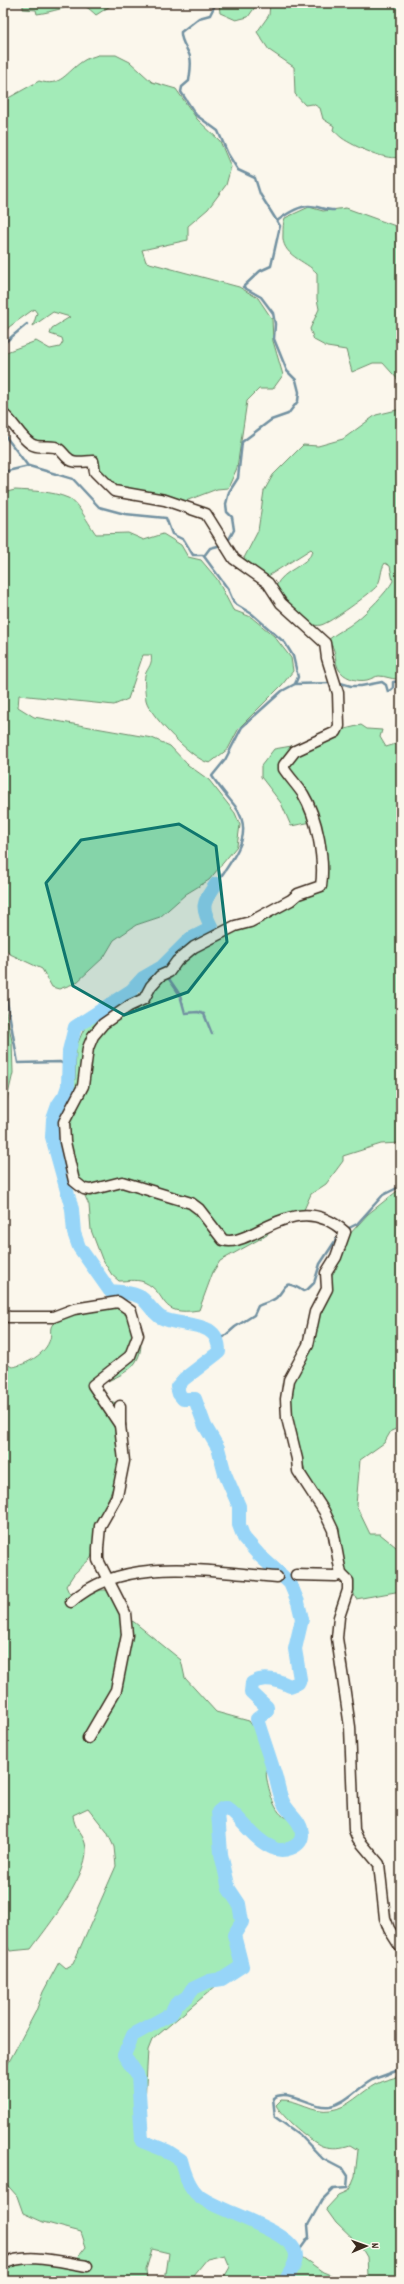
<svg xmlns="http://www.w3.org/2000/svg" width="404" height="2284" font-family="Dekko,sans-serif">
<rect width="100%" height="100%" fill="#fbf7ec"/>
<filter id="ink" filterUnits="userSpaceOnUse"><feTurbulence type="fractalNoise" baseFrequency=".025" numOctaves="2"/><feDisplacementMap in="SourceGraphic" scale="8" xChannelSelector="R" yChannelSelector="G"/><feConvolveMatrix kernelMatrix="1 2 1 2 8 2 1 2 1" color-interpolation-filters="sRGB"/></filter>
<g filter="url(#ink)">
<g fill="#a3ebb8" stroke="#6f8a6b">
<path d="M23,3H115L96,15C80,0 79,4 60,9C52,11 45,13 37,14L36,10L23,9Z"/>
<polygon points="219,3 258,3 248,17 236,20 220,13"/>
<path d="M270,3H401V156C390,163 353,146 342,138C339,136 336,132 333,130L334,126L323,119L320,108L313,104L305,105L295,94L294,67L269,50L257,32L269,15Z"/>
<path d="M98,55H116L130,62L152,82L176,89L197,119L220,141L231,167L226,185L208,209L188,226V240L142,250L146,262L239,287L258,298L272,319L273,341L283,375L273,389H259L247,401L237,468L228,488L217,489L183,502L115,486L81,460L33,442L3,410V355L9,351L36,341L50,349L60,347L63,342L62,338L50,334L52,328L70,317L53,312L33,326L37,313L34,309L9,327L3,336V101L39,81C61,88 66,72 83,61C87,58 93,57 98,55Z"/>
<path d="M309,207L323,211L346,208L401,228V383L383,363H373L352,372L346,350L327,347L314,340L310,329L319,309L317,299V273C305,260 281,256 283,234C283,228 283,223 285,218Z"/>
<path d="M401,409V675L397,679C391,679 385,676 379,676C376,676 371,679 367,680C357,682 343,678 338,668C333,655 338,653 328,640C337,632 348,628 357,620C367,612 387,592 393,581L390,566L385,563C380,570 382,578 377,586C371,593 330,623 321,625C318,626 314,625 312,625L290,604L276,586C284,569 306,567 313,551L311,549L265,578L243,560L258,531L264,491L273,475L303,445L318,446L343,439L376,415Z"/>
<path d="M15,490C32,491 52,491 68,498C78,502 89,525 96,534L128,533L144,540L163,534L181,545L188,557L201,560L217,579L233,610L251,617L274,636L291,658L293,671L282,685L239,728L228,749L210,763C195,762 149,715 146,700C145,693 144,681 145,675C148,667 153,664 151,655H143L128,699L114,705L19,695L18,707L34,717L152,738L170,746L188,765L209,780L235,813L240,825L237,846L209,880L186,894L160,917L136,925L114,940L104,957L76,983L59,989L52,987L42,969L10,954L3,947V493Z"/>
<path d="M361,725L367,729L382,730L380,737L386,747L399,743L401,729V1143L381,1144L343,1156V1161L326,1184L311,1194L303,1212L275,1219L267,1235L220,1261L213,1272L199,1310C156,1317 170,1294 144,1282C136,1279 127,1281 119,1281L112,1275L102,1259L91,1230L89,1205L77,1178L61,1125L75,1079L76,1047L83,1031L90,1021L108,1009L157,986L192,952L303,895L320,890L317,821L291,826L281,803L261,777V766L274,749L315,742L341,730Z"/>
<polygon points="3,998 12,1041 13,1073 3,1116"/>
<polygon points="401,1188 401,1427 391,1431 384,1443 360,1460 356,1505 370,1534 380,1534 401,1551 401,1591 356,1599 300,1457 290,1418 291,1383 330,1274 348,1236 368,1214"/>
<path d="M111,1306C115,1307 123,1307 126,1310C139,1319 145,1343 138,1358C132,1372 114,1378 101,1384L100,1389L105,1399L116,1403L121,1455L115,1483L97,1525L95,1546L91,1558L74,1574L66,1586L69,1593L81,1599L101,1590H107L121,1617L134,1622L181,1660L185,1678L216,1712L249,1721C257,1732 263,1744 267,1758C268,1765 265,1772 267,1780C270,1793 275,1818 291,1819L298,1835C280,1871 243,1813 224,1803L218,1808L216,1813L219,1860L228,1892L235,1901L238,1912L239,1921L232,1935L237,1964L223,1974L217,1985L152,2040L148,2050L145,2102L136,2116L138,2135L141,2145L167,2155L178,2162L184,2180L197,2199L244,2223L261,2228L323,2272L346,2281H222L230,2267L225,2255L207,2259L193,2276L194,2281H165L169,2253L152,2249L146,2270L147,2281H3V2269L10,2264L75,2261L86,2247L81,2232L43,2222L23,2213L17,2196L3,2180V2073L36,2011L43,1992L59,1962L66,1968L73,1964L116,1866L114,1847L107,1832L88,1808L73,1815C74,1829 82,1832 85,1843C94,1869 46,1929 31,1949L10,1951L3,1938V1362L12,1367C26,1365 46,1354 50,1339C52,1333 48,1327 55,1322C70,1311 93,1310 111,1306Z"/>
<path d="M399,2076L401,2081V2281H362L368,2275L367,2257L361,2247L336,2223L326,2209L339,2195L348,2191L351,2186L355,2176L358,2150L350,2145C342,2148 331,2149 322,2146C311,2142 281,2116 276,2105L281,2100C298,2099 312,2113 331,2110C348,2108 361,2092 376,2084C383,2080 392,2079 399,2076Z"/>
</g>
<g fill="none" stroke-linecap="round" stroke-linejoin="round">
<g stroke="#7291a1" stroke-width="2.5">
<path d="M216,3L210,15L199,18L181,32C180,41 188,49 190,57C192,64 190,73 189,81L182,87L181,92L196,115L218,131L228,154L238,170L255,178L260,194L280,226L271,266L260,271L243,287L261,297L273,313L275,324L274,339L287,371L296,380L299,392L298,401L288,414L271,420L242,442L238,478L229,492L226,504L227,512L232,517L234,530L227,543"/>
<path d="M277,221C285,215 298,206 309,206C317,206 325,210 334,210"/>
<polyline points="3,344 27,324"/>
<polyline points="3,433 28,466"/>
<path d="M3,472L29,466L73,479L99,507L125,514L166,518L172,534L184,540L193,555H203L228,589L234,603L252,614L285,643L293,656L298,677L295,684L282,691L242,727L225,760L212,776C219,787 227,796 235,806C256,835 232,859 216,884"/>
<polyline points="204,556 210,548 222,545"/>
<polyline points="337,682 351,686 361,686 382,682 386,685 388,692 393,688 393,682 401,681"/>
<polyline points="295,684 332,683"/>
<polyline points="167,976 180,995 185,1013 198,1012 204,1014 212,1034"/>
<polyline points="3,979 18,1063 60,1062 70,1068"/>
<polyline points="347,1229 357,1224 383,1195 401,1186"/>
<path d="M218,1342L235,1327L254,1315L258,1306C263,1303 271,1302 276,1298C288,1287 282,1278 303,1291L308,1289L314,1283L320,1264L341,1232"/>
<path d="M296,2255L309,2237L308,2225L322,2200L333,2189L347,2188L348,2176L344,2170L323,2159L300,2135L275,2117L273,2098C289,2087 311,2109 330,2106C346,2103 358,2088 372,2080C381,2076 392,2073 401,2069"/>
</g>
<path stroke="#97d5f8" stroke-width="14" d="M216,884C203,903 200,906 212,928L190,939L162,967L143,978L132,990L75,1027L69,1051L68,1086L65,1095L58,1105L53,1119L52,1137L72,1209L74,1233L79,1247L110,1291C120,1292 136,1293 143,1299C149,1305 153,1312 160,1317C181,1329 219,1317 219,1352L184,1379L177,1387L179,1394L183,1399H195L205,1426L218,1448L225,1474L239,1506V1525L244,1538L259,1555L290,1583L298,1602L302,1619L295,1649L300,1679L298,1683L290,1686C278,1680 264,1676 252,1683L251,1692L267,1707V1711L257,1719C263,1739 270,1758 276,1778C278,1786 280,1797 284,1804C290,1815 302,1821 302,1835C301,1848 282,1853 273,1848C254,1840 243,1820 227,1808H223L218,1812L221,1854L229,1889L239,1904L242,1922L234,1935L242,1966L222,1979L209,1981L192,1989L187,1997L176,2004L171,2014L133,2035L124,2055L138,2076L142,2141L167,2151L181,2160C184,2172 188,2186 198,2195C215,2211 296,2231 296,2256C296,2265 289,2274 285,2281"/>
<g stroke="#3b2a1e" stroke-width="13">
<g id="minor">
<path d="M3,414C14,422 19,436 31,444C39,449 46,445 55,447C62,449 63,455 69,459C75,464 85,461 93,461L95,472L114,491L165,500L206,514L234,559L268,583L281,603L325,643L327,658L338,693L339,726L336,732L295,751L284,765V769C290,778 297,785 303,794C317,817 325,859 321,886L298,894L291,900L250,922L235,926L194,947L177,961L169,972L160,976L151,986L144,999L129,1006L103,1024L93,1036L88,1048L83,1086L64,1122L65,1142L74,1181L84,1189L90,1190L122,1182L191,1203L199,1209L223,1240C233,1243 243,1238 252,1234C286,1217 312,1203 345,1232L336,1257L326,1273L327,1289L315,1312L308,1345L289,1380L286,1399L287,1418L297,1459L298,1471L324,1511L333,1530L341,1574L348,1581V1590L339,1617L337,1638L350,1727L354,1830L358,1839L379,1864L385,1918L389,1929L401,1948"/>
<polyline points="3,1315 9,1317 53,1317 74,1309 118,1302 131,1311 138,1335 130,1356 93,1385 120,1425"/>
<polyline points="296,1575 336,1576 341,1574"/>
<path d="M71,1602C124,1554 210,1572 277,1577"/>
<polyline points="88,1738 116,1690 127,1635 125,1613 102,1568 98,1560 98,1548 100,1526 117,1496 124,1461 120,1425 120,1406"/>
<path d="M3,2264C28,2252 60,2262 87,2266"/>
</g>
</g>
<use href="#minor" stroke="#fbf7ec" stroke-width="10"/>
</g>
</g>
<path fill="#0f766e" fill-opacity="0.2" stroke="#0f766e" stroke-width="3" stroke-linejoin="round" d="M179,824L216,846L227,942L188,992L124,1015L73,986L46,883L81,840Z"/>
<rect width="404" height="2284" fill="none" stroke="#fbf7ec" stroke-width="16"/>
<rect x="8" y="8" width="388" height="2268" fill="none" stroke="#3b2a1e" stroke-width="1.5" filter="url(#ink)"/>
<g transform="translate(366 2246) rotate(88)" stroke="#fbf7ec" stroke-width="3" paint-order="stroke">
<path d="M0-3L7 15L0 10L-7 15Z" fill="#3b2a1e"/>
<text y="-6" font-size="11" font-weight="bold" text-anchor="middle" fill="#3b2a1e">N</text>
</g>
</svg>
